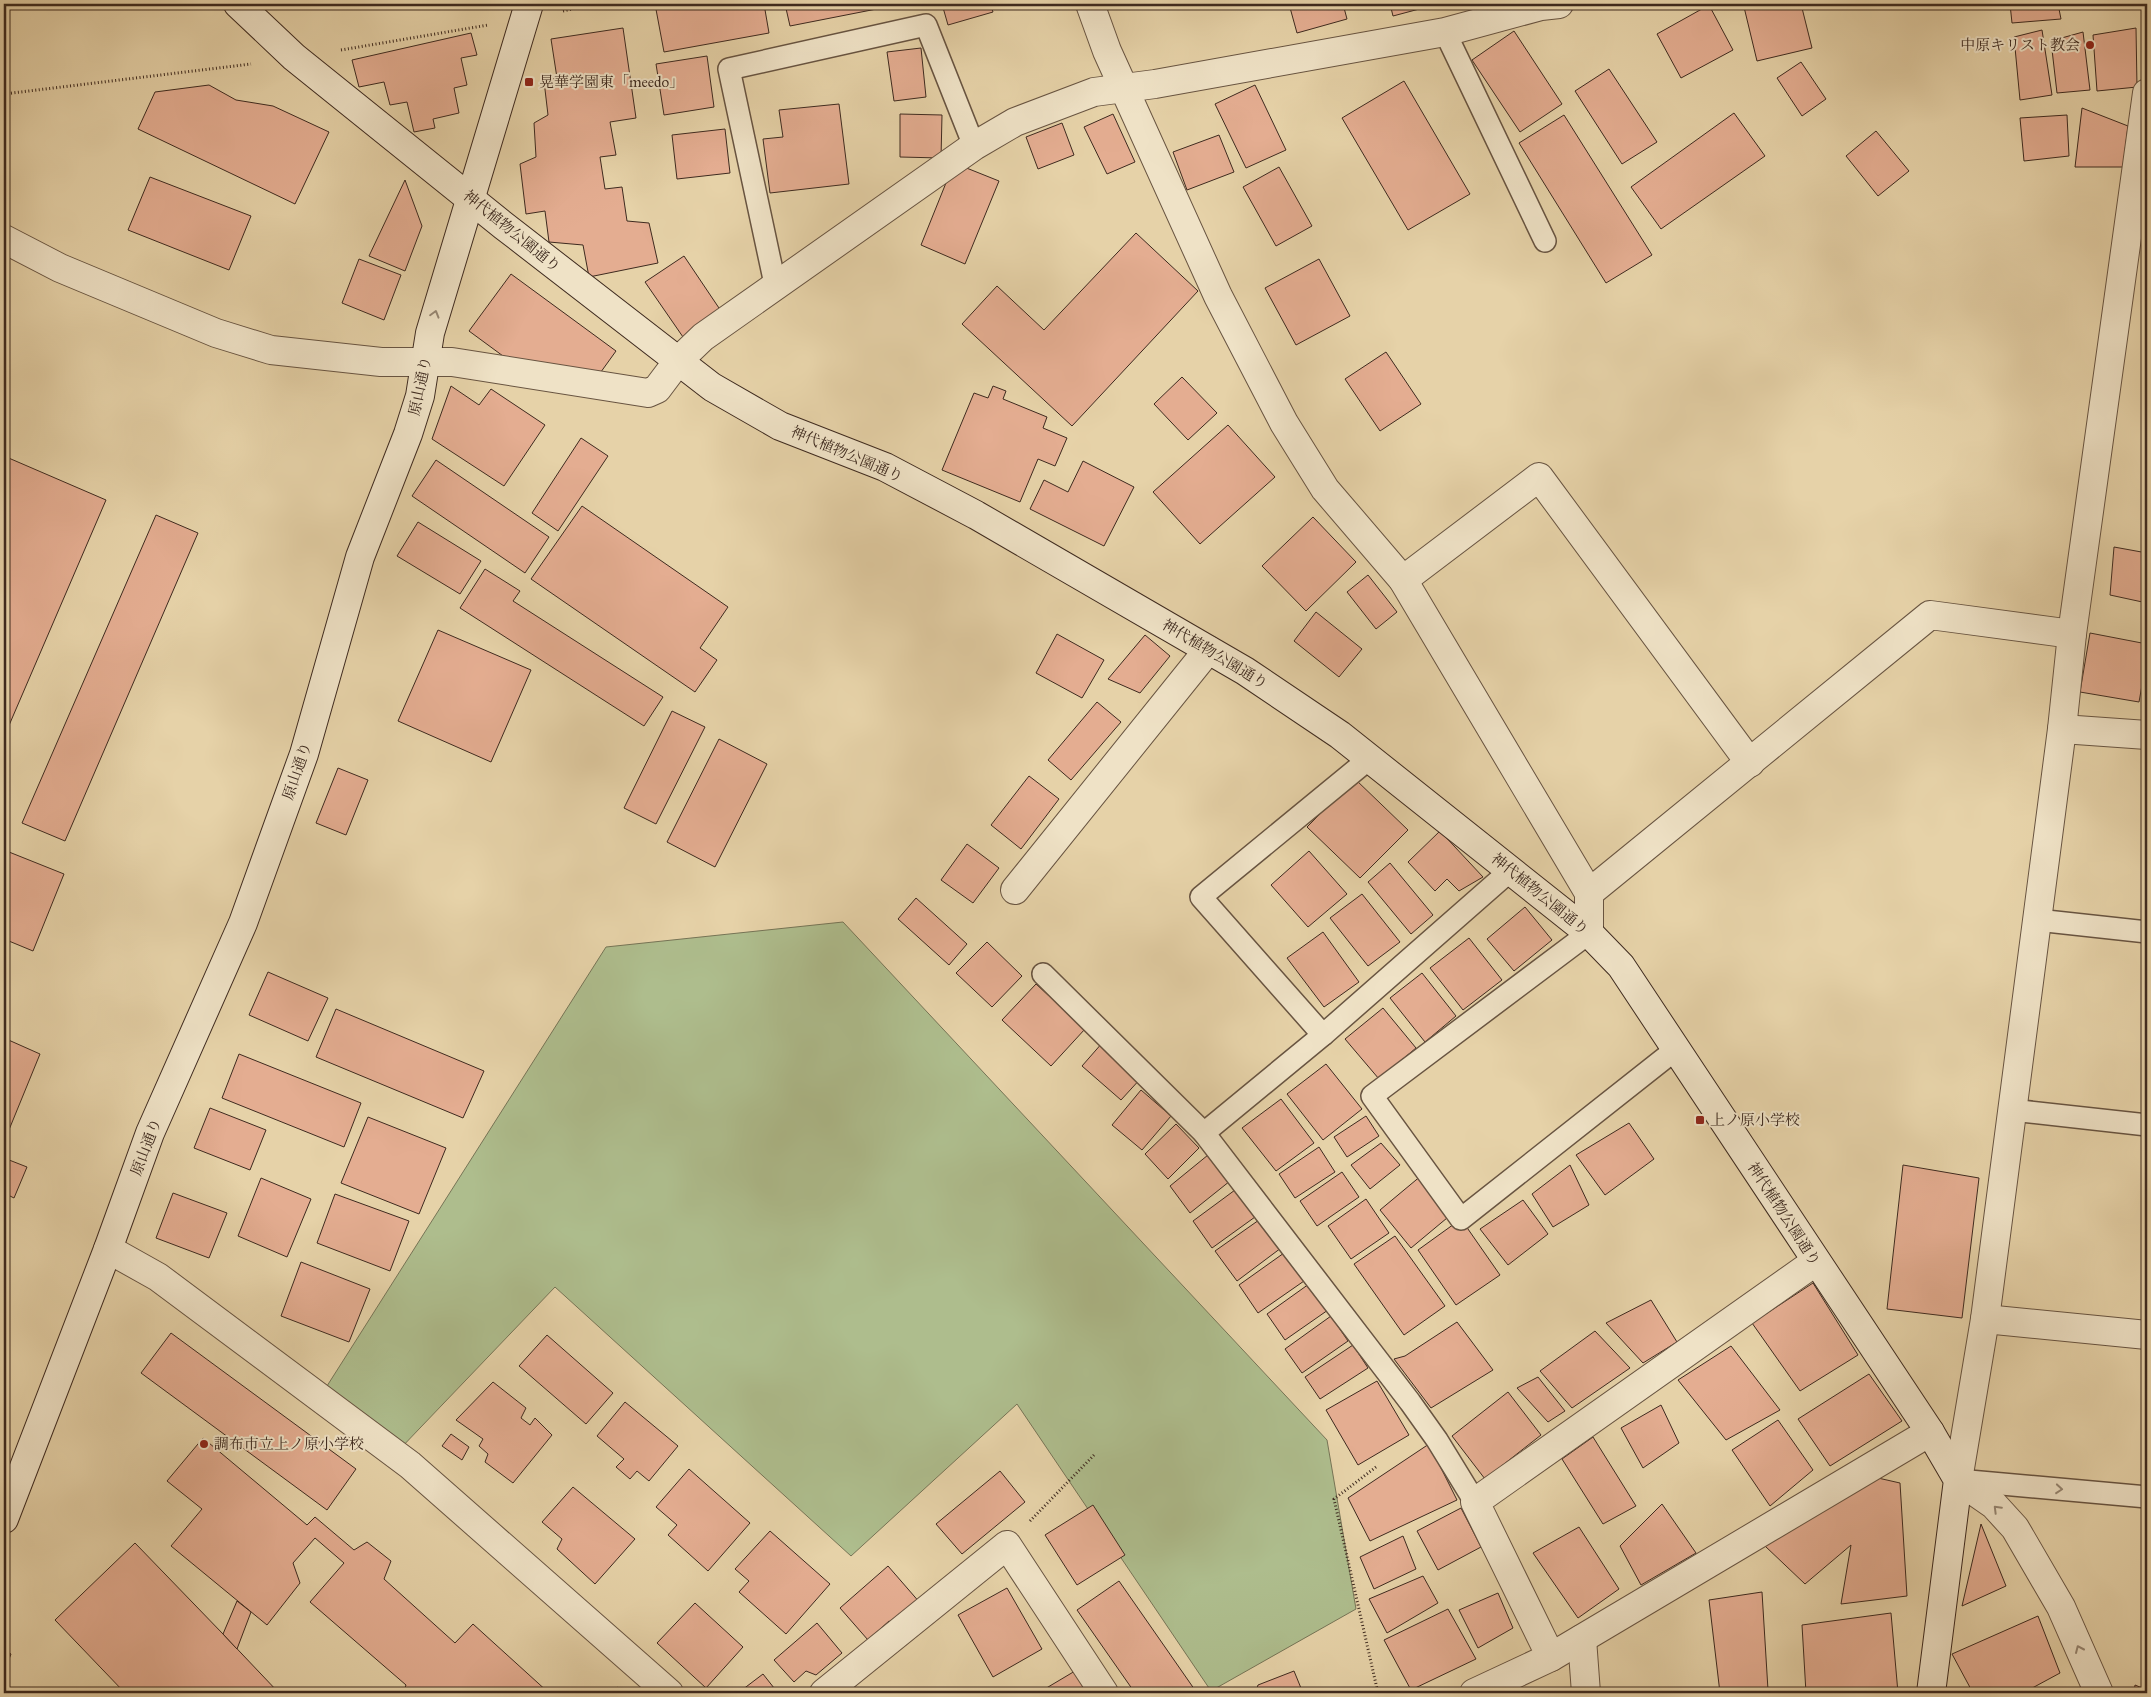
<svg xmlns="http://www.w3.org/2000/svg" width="2151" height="1697" font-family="'IM FELL Great Primer','Noto Serif JP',serif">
<rect width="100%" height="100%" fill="#e6d2a8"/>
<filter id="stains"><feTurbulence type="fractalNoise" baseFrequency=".004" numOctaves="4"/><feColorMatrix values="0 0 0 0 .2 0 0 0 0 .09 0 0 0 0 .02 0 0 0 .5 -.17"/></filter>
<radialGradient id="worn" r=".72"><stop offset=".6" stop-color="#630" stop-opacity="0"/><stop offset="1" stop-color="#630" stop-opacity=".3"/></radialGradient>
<polygon fill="#aebd8d" stroke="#767456" points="843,922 1327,1440 1356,1609 1211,1691 1017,1404 851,1556 555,1287 398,1451 320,1397 606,947"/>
<g fill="#e4ad91" stroke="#3e2a1f">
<polygon points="655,4 764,4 769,33 664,52"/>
<polygon points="785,4 902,4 790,26"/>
<polygon points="942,4 990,4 993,12 948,25"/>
<polygon points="1289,4 1343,4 1347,19 1297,33"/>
<polygon points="1390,4 1438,4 1393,16"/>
<polygon points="1757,4 1801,4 1812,48 1757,61 1744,7"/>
<polygon points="2010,4 2058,4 2061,19 2012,23"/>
<polygon points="1709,5 1733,50 1681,78 1657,34"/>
<polygon points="623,28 636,118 610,122 616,155 600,157 605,189 622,187 627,221 649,223 658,263 589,277 583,245 549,242 545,211 526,214 520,164 536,157 534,123 548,115 544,81 557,78 551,39"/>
<polygon points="2136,28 2137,87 2097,91 2093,35"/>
<polygon points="2042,30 2052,95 2020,100 2014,37"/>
<polygon points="1514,31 1562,104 1520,132 1472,60"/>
<polygon points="2083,32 2090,90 2057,93 2051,41"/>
<polygon points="471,33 477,55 461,58 467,85 454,88 459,113 433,119 435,128 414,132 407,102 390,105 384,82 359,87 352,60"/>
<polygon points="921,48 926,97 894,101 887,52"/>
<polygon points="707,56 714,107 664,115 656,64"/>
<polygon points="1801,62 1826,99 1802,116 1777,78"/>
<polygon points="1609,69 1657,142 1622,164 1575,91"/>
<polygon points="1404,81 1470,194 1408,230 1342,118"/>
<polygon points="209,85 236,100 273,106 329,132 295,204 138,129 155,92"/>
<polygon points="1255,85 1286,150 1246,168 1215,104"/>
<polygon points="839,104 849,184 770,193 763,139 783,137 779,110"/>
<polygon points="2082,108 2128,126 2123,167 2075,167"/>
<polygon points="1734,113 1765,156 1661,229 1631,187"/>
<polygon points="900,114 942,115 941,158 900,157"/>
<polygon points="1113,114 1135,162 1107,174 1084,127"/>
<polygon points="1564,115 1652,255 1606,283 1519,143"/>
<polygon points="2067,115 2069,156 2024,161 2020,118"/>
<polygon points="1062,123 1074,155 1038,169 1026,137"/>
<polygon points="725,129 730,173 677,179 672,135"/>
<polygon points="1876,131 1909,171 1878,196 1846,156"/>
<polygon points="1219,135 1234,172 1187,190 1173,152"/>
<polygon points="954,163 999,181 965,264 921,245"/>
<polygon points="1279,167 1312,226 1276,246 1243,187"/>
<polygon points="150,177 251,216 229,270 128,230"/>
<polygon points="405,180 422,226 405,271 369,256"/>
<polygon points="1136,233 1198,291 1072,426 962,324 997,286 1044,330"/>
<polygon points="684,256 721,311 683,337 645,282"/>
<polygon points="359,259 401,275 384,320 342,303"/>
<polygon points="1319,259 1350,316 1296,345 1265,288"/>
<polygon points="511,274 616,351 598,376 503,356 469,331"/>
<polygon points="1386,352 1421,404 1380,431 1345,379"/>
<polygon points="1182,377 1217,413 1188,440 1154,404"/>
<polygon points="451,386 479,405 491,389 545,425 504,486 432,439"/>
<polygon points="993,386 1006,391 1003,399 1047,417 1043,428 1067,438 1055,466 1038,459 1020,502 942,470 974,393 988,398"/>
<polygon points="1228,425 1275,477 1200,544 1153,492"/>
<polygon points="581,438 608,456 558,531 532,513"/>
<polygon points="4,456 106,500 4,737"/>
<polygon points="436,460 549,537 525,573 412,496"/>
<polygon points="1083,461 1134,487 1104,546 1030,509 1044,480 1068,492"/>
<polygon points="582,506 728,607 700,648 717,660 695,692 531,579"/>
<polygon points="156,515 198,533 65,841 22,823"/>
<polygon points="1313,517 1356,562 1306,611 1262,566"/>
<polygon points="418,522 481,561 460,594 397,556"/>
<polygon points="2114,547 2147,553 2147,603 2110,595"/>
<polygon points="485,569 520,591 513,601 663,697 644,726 460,608"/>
<polygon points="1368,575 1397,612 1376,629 1347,592"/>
<polygon points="1316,612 1362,649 1339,677 1294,641"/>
<polygon points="438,630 531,670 491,762 398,721"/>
<polygon points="2090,633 2147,644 2147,657 2139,702 2080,692"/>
<polygon points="1057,634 1104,660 1082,698 1036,673"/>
<polygon points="1145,635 1170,656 1140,693 1108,679"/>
<polygon points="1097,702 1121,722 1071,780 1048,760"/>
<polygon points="672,711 705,727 656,824 624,808"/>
<polygon points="719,739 767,764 715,867 667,842"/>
<polygon points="338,768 368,780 346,835 316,823"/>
<polygon points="1029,776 1059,799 1021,849 991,825"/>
<polygon points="1355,779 1408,830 1360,878 1307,827"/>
<polygon points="1440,831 1483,877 1459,891 1447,879 1435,891 1408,862"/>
<polygon points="967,844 999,868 973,903 941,880"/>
<polygon points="4,850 64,874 33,951 4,939"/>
<polygon points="1309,851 1347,894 1308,927 1271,885"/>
<polygon points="1390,863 1433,915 1411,934 1368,882"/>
<polygon points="1362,894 1400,942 1368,966 1330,918"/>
<polygon points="916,898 967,944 949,965 898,919"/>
<polygon points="1525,907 1552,940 1514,971 1487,939"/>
<polygon points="1323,932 1359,982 1324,1007 1287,958"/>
<polygon points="1469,938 1502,980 1463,1010 1430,968"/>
<polygon points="987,942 1022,976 992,1007 956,973"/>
<polygon points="268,972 328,998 308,1041 249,1015"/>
<polygon points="1422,973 1456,1016 1425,1042 1390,998"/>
<polygon points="1036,984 1085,1029 1051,1066 1002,1020"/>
<polygon points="1383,1008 1416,1048 1379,1079 1345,1039"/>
<polygon points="336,1009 484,1071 463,1118 316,1057"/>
<polygon points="4,1038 40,1054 4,1142"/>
<polygon points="1103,1042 1142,1077 1121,1100 1082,1066"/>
<polygon points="239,1054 361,1103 344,1147 222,1098"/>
<polygon points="1326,1064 1362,1109 1323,1140 1287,1094"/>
<polygon points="1141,1090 1171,1116 1142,1150 1112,1125"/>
<polygon points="1281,1099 1314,1143 1276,1171 1242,1128"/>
<polygon points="210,1108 266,1130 250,1170 194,1148"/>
<polygon points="1366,1116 1379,1136 1347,1157 1334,1137"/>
<polygon points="368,1117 446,1148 419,1214 341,1183"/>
<polygon points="1629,1123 1654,1159 1605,1195 1576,1155"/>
<polygon points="1176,1124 1199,1148 1168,1179 1145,1154"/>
<polygon points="1381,1143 1400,1165 1370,1189 1351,1165"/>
<polygon points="1319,1147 1335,1172 1295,1198 1279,1174"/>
<polygon points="1208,1155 1230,1181 1190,1213 1170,1186"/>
<polygon points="4,1158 27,1167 14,1198 4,1193"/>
<polygon points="1570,1165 1589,1205 1553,1227 1532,1194"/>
<polygon points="1903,1165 1979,1178 1962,1318 1887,1309"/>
<polygon points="1342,1172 1359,1197 1317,1226 1300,1201"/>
<polygon points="1422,1175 1453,1213 1411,1248 1380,1210"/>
<polygon points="261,1178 311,1199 287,1257 238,1236"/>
<polygon points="1235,1190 1255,1217 1212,1248 1193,1221"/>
<polygon points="173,1193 227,1213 209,1258 156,1238"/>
<polygon points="335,1194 409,1221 390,1271 317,1243"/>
<polygon points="1366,1199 1389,1233 1351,1259 1328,1226"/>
<polygon points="1523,1200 1548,1234 1508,1265 1480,1229"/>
<polygon points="1461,1219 1500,1275 1456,1305 1418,1250"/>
<polygon points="1259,1220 1281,1248 1237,1281 1215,1251"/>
<polygon points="1395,1236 1445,1306 1404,1335 1354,1264"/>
<polygon points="1284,1253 1304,1281 1258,1313 1239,1285"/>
<polygon points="301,1262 370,1289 349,1342 281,1316"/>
<polygon points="1813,1283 1858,1355 1800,1391 1752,1323"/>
<polygon points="1309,1284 1328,1310 1285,1340 1267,1314"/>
<polygon points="1651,1300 1677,1342 1643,1363 1606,1323"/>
<polygon points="1331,1316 1348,1341 1302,1373 1285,1349"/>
<polygon points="1457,1322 1493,1370 1431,1408 1394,1359 1405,1356"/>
<polygon points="1595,1331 1630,1368 1572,1408 1540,1371"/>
<polygon points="171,1333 356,1469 327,1510 141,1373"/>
<polygon points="547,1335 613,1393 586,1424 519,1366"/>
<polygon points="1353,1345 1368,1368 1320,1399 1305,1377"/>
<polygon points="1731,1346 1780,1410 1726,1440 1678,1380"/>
<polygon points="1869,1374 1902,1421 1830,1466 1798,1419"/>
<polygon points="1538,1377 1565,1411 1548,1422 1517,1388"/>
<polygon points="1377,1381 1409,1435 1358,1465 1326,1410"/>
<polygon points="493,1382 526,1408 521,1418 530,1425 535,1418 552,1435 513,1483 485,1462 488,1454 479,1446 483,1439 456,1420"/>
<polygon points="1508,1392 1541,1435 1485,1479 1452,1436"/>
<polygon points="625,1402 678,1446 649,1481 637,1471 630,1479 616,1467 624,1459 597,1436"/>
<polygon points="1661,1405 1679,1443 1643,1468 1621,1428"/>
<polygon points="1778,1420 1813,1470 1770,1506 1732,1450"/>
<polygon points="451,1434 469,1447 462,1460 442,1446"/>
<polygon points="1593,1437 1636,1506 1603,1524 1562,1459"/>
<polygon points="203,1438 307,1525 315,1517 354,1550 367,1542 391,1561 384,1579 455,1643 473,1624 549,1693 403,1693 406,1685 310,1602 344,1563 315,1538 293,1563 300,1583 267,1625 171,1546 202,1509 167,1481"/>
<polygon points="1429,1444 1457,1500 1370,1541 1348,1498"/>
<polygon points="689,1469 750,1523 708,1571 668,1535 677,1525 656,1507"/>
<polygon points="1000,1471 1025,1502 962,1554 936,1524"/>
<polygon points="1878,1478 1900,1483 1907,1596 1841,1604 1851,1545 1805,1584 1765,1546"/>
<polygon points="573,1487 635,1539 595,1584 557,1549 562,1539 542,1522"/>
<polygon points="1662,1504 1696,1553 1641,1585 1620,1546"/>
<polygon points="1093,1505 1125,1555 1077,1585 1045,1535"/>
<polygon points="1461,1508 1481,1547 1438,1570 1417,1531"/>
<polygon points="1981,1524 2006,1586 1962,1606"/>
<polygon points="1579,1527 1619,1589 1578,1618 1533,1553"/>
<polygon points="770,1531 830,1584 786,1634 739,1592 749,1581 735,1569"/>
<polygon points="1403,1536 1416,1569 1374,1589 1360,1557"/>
<polygon points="135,1543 223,1634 279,1693 125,1693 55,1620"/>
<polygon points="888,1566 921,1604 896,1625 889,1621 868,1640 840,1608"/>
<polygon points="1423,1576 1438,1603 1387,1633 1369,1599"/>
<polygon points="1119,1581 1197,1693 1135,1693 1077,1610"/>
<polygon points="1007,1588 1042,1649 993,1677 958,1615"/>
<polygon points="1762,1592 1768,1690 1720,1693 1709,1600"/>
<polygon points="1498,1593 1513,1628 1478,1648 1459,1610"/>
<polygon points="237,1601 251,1612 237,1649 223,1634"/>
<polygon points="695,1603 743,1647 706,1688 657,1643"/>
<polygon points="1448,1609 1476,1659 1411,1690 1384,1640"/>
<polygon points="1891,1613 1898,1693 1806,1693 1802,1625"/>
<polygon points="2038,1616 2060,1673 2023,1693 1973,1693 1952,1654"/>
<polygon points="817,1623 842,1653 816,1675 806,1671 794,1682 774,1660"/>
<polygon points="4,1650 11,1654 4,1672"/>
<polygon points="1075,1671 1089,1693 1038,1693"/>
<polygon points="1294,1671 1303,1693 1255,1693 1258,1685"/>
<polygon points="763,1674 778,1693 738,1693"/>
<polygon points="2135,1685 2147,1690 2147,1693 2134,1693"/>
<polygon points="617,1687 625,1693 611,1693"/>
</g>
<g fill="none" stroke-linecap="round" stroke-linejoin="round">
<g stroke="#685441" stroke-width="24">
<g id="lane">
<polyline points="1445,32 1545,241"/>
<polyline points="775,284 729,69 926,25 974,146"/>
<polyline points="2037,920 2147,932"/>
<polyline points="1589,933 1372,1096 1461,1219 1675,1050"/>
<polyline points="1043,974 1204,1133 1410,1402 1437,1440 1475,1502"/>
<polyline points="1323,1035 1201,897 1369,759"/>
<polyline points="2012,1110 2147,1125"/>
<polyline points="1204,1133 1323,1035 1511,870"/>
<polyline points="1958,1480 2147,1497"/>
</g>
</g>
<g stroke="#685441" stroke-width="30">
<g id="street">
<polyline points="1090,4 1107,51 1218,296 1284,423 1325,489 1403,580 1589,893 1589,933"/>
<polyline points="4,239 60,268 216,333 271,350 381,362 452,362 648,393 657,389 678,361 703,337 974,146 1015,122 1094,92 1155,84 1445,32 1541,6 1559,4"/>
<polyline points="1403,580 1539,477 1750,763"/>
<polyline points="2062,729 2147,735"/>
<polyline points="1015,890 1208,650"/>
<polyline points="1589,893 1930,615 2072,634"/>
<polyline points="108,1249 158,1277 410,1465 669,1693"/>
<polyline points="1985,1319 2147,1335"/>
<polyline points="1582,1639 1586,1693"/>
<polyline points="1551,1657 1475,1502 1815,1262"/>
<polyline points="824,1693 1007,1545 1104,1693"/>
<polyline points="1474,1693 1551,1657 1930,1432"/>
<polyline points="2099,1693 2061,1607 2015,1528 1994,1505 1958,1480 1985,1319 2062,729 2072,634 2147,93"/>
</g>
</g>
<g stroke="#3e2a1f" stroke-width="30">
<g id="secondary">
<polyline points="238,4 294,57 504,226 712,387 780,426 885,467 976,515 1245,671 1340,735 1589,933 1621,966 1930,1432 1958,1480 1931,1693"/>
<polyline points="4,1519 108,1249 150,1133 243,923 304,754 360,557 408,434 420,396 430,333 529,4"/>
</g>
</g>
<g stroke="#3e2a1f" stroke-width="3" stroke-dasharray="1 2.5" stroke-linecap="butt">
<polyline points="563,11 589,5"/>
<polyline points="341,50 488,25"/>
<polyline points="4,94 251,64"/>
<polyline points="1376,1467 1334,1499 1378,1693"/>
<polyline points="1030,1521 1094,1455"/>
</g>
<use href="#lane" stroke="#efe2c6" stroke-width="21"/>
<use href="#street" stroke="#efe2c6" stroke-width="28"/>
<use href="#secondary" stroke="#efe2c6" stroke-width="28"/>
</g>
<defs><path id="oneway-chevron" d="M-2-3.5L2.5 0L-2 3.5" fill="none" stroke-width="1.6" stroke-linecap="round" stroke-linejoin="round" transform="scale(1.25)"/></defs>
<g stroke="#968672">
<use href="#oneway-chevron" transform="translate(435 314) rotate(-74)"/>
<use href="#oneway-chevron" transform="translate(2059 1489) rotate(5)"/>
<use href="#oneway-chevron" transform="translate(1997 1509) rotate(-135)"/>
<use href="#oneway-chevron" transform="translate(2079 1649) rotate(-114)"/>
</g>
<g fill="#8f2418" stroke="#efe2c6" stroke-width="2">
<circle cx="2090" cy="45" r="5"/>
<rect x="524" y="77" width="10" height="10" rx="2.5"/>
<rect x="1695" y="1115" width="10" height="10" rx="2.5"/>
<circle cx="204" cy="1444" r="5"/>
</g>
<g text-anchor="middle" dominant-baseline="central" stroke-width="4" stroke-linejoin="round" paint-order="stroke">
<g font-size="15" fill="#3e2a1f" stroke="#efe2c6" text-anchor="start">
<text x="2080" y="45" text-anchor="end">中原キリスト教会</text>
<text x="539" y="82">晃華学園東「meedo」</text>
<text x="1710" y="1120">上ノ原小学校</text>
<text x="214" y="1444">調布市立上ノ原小学校</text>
</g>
<g font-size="15" fill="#3e2a1f" stroke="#efe2c6">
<text transform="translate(512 231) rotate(39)">神代植物公園通り</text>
<text transform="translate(420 386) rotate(-78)">原山通り</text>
<text transform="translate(847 454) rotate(23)">神代植物公園通り</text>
<text transform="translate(1215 654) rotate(31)">神代植物公園通り</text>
<text transform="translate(297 771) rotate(-71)">原山通り</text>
<text transform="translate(1540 894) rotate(39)">神代植物公園通り</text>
<text transform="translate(146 1147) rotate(-69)">原山通り</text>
<text transform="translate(1784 1214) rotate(57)">神代植物公園通り</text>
</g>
</g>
<rect width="2151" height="1697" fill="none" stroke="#e6d2a8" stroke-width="20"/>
<rect x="5" y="5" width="2141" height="1687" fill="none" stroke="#3e2a1f" stroke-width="2.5"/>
<rect x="10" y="10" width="2131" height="1677" fill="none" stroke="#3e2a1f"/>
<rect width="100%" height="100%" filter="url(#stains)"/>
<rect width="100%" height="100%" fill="url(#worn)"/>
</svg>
